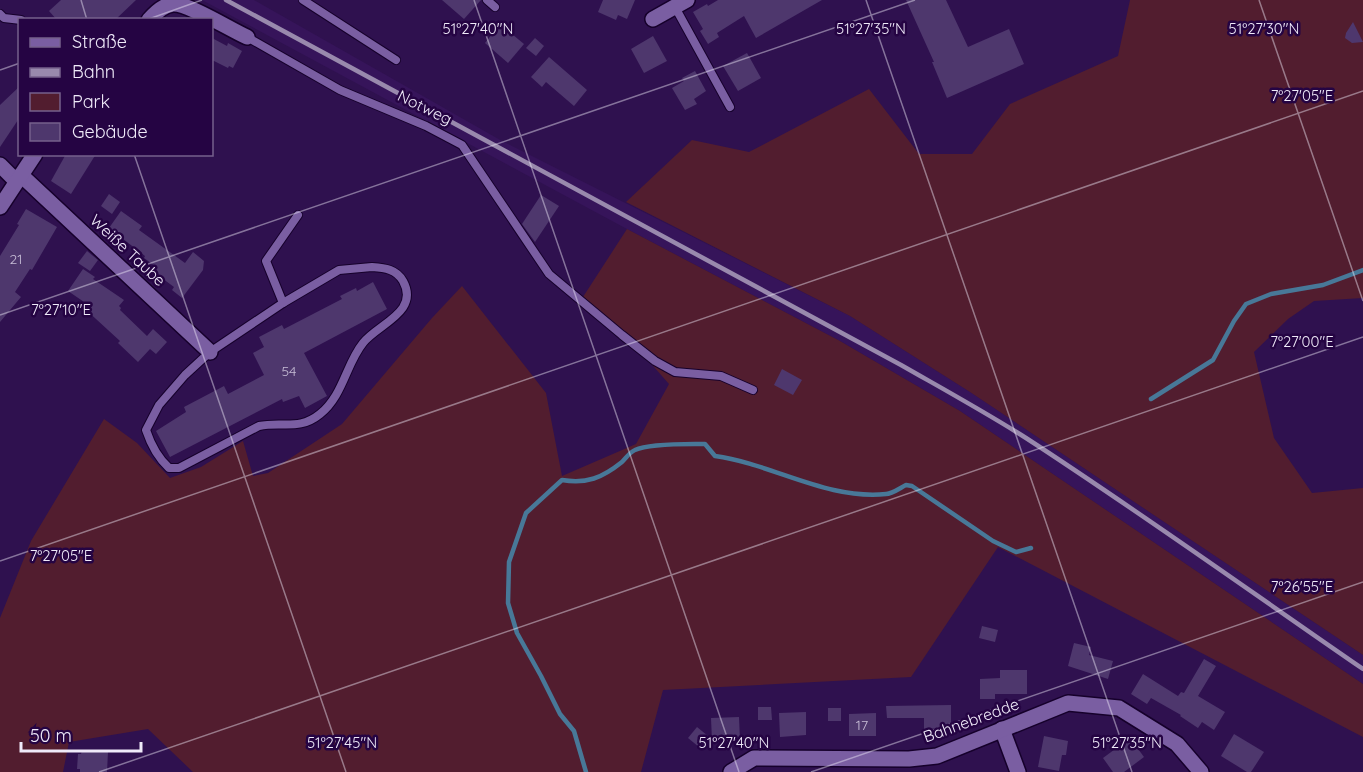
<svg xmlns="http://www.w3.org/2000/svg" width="1363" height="772" font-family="Quicksand,sans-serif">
<rect width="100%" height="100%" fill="#2f114f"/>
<polygon fill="#36145a" points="202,0 254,0 502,141 850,316 970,392 1363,655 1363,684 960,411 840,341 627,229"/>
<g fill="#521d2f">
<polygon points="1130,0 1363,0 1363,298 1314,301 1288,319 1254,352 1274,438 1312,493 1363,488 1363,655 970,392 850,316 626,202 692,140 749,152 869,89 919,154 972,154 1010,104 1118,56"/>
<polygon points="627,229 840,341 960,411 1363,684 1363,737 998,547 911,677 663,690 641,772 193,772 148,729 69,742 63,772 0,772 0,618 31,541 104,419 137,443 170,478 201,467 243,441 253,476 268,473 342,424 432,318 462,286 546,393 562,476 636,444 669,384 625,334 583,297"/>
</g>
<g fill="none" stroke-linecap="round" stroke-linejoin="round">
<g stroke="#487898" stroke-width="4.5">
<polyline points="1151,399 1213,360 1234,321 1246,304 1271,294 1323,285 1363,270"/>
<path d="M586,772L574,731L560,714L541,676L517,633L508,603L509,562L526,513L562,480C587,484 602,478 622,462C626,458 630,452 635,450C650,443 688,444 705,444L715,456C773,464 826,500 886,494C892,494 900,488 906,485L912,486L993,541L1016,552L1031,548"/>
</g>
</g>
<g fill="#4e376d">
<polygon points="61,0 136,0 115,20 57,20 49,11"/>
<polygon points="442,0 481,0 464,19"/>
<polygon points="603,0 635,0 627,19 618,15 616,20 598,12"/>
<polygon points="718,0 822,0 756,38 744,16 717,33 719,37 708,44 700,31 703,29 693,12 707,4 708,6"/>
<polygon points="906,0 946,0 968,47 1009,29 1024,64 947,98 932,62 934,62"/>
<polygon points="1353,22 1363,42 1352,43 1345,38 1346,33"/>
<polygon points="500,24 524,44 508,63 485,43"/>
<polygon points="653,36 667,61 644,73 631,49"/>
<polygon points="212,38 227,46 228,43 242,51 233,68 229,66 228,68 212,60"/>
<polygon points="535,38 544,46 536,56 526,48"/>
<polygon points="747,53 761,78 738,91 723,66"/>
<polygon points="549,57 587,90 574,106 546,82 542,87 531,77"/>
<polygon points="695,71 706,91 694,99 697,104 685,110 672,88 684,81 682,78"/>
<polygon points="20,86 20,117 0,147 0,105"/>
<polygon points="66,154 96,154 71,194 51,181"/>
<polygon points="109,194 120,202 112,214 101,206"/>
<polygon points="541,195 559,206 535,242 522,224"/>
<polygon points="26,209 57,227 32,270 30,269 15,292 21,297 0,322 0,256 19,225 17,224"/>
<polygon points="121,211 142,226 139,230 185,263 193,252 204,261 203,270 182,298 172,290 174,287 151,270 155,266 144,258 145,256 109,228"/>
<polygon points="87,251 98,260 90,271 78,263"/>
<polygon points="83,269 95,277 93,279 124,300 119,306 121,308 120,310 147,336 153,329 167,342 156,354 150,349 138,362 118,343 120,341 84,308 87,304 68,291"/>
<polygon points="373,282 387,309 304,353 327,396 305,408 299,396 283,402 282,399 170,457 156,431 186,412 184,407 224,386 228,394 264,375 253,353 264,347 259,337 282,325 284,329 342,299 340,296 356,288 357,291"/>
<polygon points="782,369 802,380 793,395 774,385"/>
<polygon points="982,626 998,630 995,642 979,638"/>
<polygon points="1074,643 1091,647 1089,655 1113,661 1108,679 1068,666"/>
<polygon points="1204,659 1216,666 1198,696 1225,712 1214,730 1202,722 1198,728 1180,716 1181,715 1151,698 1147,704 1131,694 1143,674 1178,696 1181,692 1184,693"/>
<polygon points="1000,670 1027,670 1027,694 995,694 995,699 980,699 980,679 1000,678"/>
<polygon points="951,705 951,728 924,729 924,718 887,718 886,706"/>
<polygon points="758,707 771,707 772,720 758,720"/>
<rect x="828" y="708" width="13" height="13"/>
<polygon points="806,712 806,735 780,737 779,713"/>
<polygon points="876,713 876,736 849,736 849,714"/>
<polygon points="739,717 740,740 712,741 711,718"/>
<polygon points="697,727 708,736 699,747 688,738"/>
<polygon points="1234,734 1264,752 1251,772 1247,772 1221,756"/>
<polygon points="1044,736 1068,741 1066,755 1062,755 1059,771 1038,767"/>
<polygon points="1130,738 1144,757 1124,772 1113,772 1103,758"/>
<polygon points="82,750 108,752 107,772 80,772 80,769 77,769 78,754 81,754"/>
</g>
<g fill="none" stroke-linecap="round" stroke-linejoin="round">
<g stroke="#16002b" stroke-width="10">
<g id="service">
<polyline points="303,0 396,60"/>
<polyline points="487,0 495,7"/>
<polyline points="675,7 730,107"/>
<polyline points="0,14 4,18 21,20"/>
<polyline points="247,37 340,90 426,126 462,145 549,274 622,335 655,361 675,372 721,376 753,390"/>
<path d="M372,267C385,268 396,269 403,281C420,312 378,324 363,343C346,364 343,396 320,414C299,431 283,421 259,426L179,468H169C157,457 151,445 146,430L159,405L185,375L210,352L283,303L339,270Z"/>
<polyline points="283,303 266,261 298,215"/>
</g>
</g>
<g stroke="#16002b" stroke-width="18">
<g id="minor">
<polyline points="653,19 687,0"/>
<path d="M149,20C155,13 163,5 173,4C188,3 231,30 247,37"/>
<polyline points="0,165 16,181"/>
<polyline points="21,175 210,352"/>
<polyline points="0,207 35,154"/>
<polyline points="1002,729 1018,772"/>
<polyline points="731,772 754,758 909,759 937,756 1068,703 1119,708 1177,744 1201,772"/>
</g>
</g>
<use href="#service" stroke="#7a5ea2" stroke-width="8"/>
<use href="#minor" stroke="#7a5ea2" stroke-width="15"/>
<path stroke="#9989ad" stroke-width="4.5" d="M226,0L901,365C943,389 985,412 1026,438C1140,512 1251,592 1363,669"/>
</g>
<path fill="none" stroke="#efeaf9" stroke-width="1.5" stroke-opacity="0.45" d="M81,0L87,20M474,0L739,772M866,0L1132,772M1259,0L1363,301M146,20L202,0M0,70L20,63M134,154L346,772M0,315L915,0M0,561L1363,91M99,772L1363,337M811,772L1363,582"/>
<g text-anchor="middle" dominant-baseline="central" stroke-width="5" stroke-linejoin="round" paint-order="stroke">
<g font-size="14" fill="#c7bdd6">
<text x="16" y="259">21</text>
<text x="289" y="371">54</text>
<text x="862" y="725">17</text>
</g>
<g font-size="16" fill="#efeaf9" stroke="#250443">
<text transform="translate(425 107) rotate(26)">Notweg</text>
<text transform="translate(128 250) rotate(43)">Weiße Taube</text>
<text transform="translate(971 720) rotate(-20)">Bahnebredde</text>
</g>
</g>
<g font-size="15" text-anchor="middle" fill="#efeaf9" stroke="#250443" stroke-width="5" stroke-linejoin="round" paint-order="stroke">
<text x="1264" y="34">51°27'30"N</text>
<text x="478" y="34">51°27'40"N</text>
<text x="871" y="34">51°27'35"N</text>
<text x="1302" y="101">7°27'05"E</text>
<text x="61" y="315">7°27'10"E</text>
<text x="1302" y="347">7°27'00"E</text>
<text x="61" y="561">7°27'05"E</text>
<text x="1302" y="592">7°26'55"E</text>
<text x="342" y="748">51°27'45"N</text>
<text x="734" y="748">51°27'40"N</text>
<text x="1127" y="748">51°27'35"N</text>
</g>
<rect x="18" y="18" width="195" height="138" fill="#250443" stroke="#76608c" stroke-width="1.5"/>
<rect x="30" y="38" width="30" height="9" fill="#7a5ea2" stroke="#76608c" stroke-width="1.5"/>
<text x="72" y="48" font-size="18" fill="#efeaf9">Straße</text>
<rect x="30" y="68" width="30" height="9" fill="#9989ad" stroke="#76608c" stroke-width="1.5"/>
<text x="72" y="78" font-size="18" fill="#efeaf9">Bahn</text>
<rect x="30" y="93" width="30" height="18" fill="#521d2f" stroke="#76608c" stroke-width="1.5"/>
<text x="72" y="108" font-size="18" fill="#efeaf9">Park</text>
<rect x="30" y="123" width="30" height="18" fill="#4e376d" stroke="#76608c" stroke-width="1.5"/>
<text x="72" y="138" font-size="18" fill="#efeaf9">Gebäude</text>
<path d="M21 742v9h120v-9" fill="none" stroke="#efeaf9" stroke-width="3"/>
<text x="30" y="742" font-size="18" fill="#efeaf9" stroke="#250443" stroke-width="4.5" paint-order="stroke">50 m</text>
</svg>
